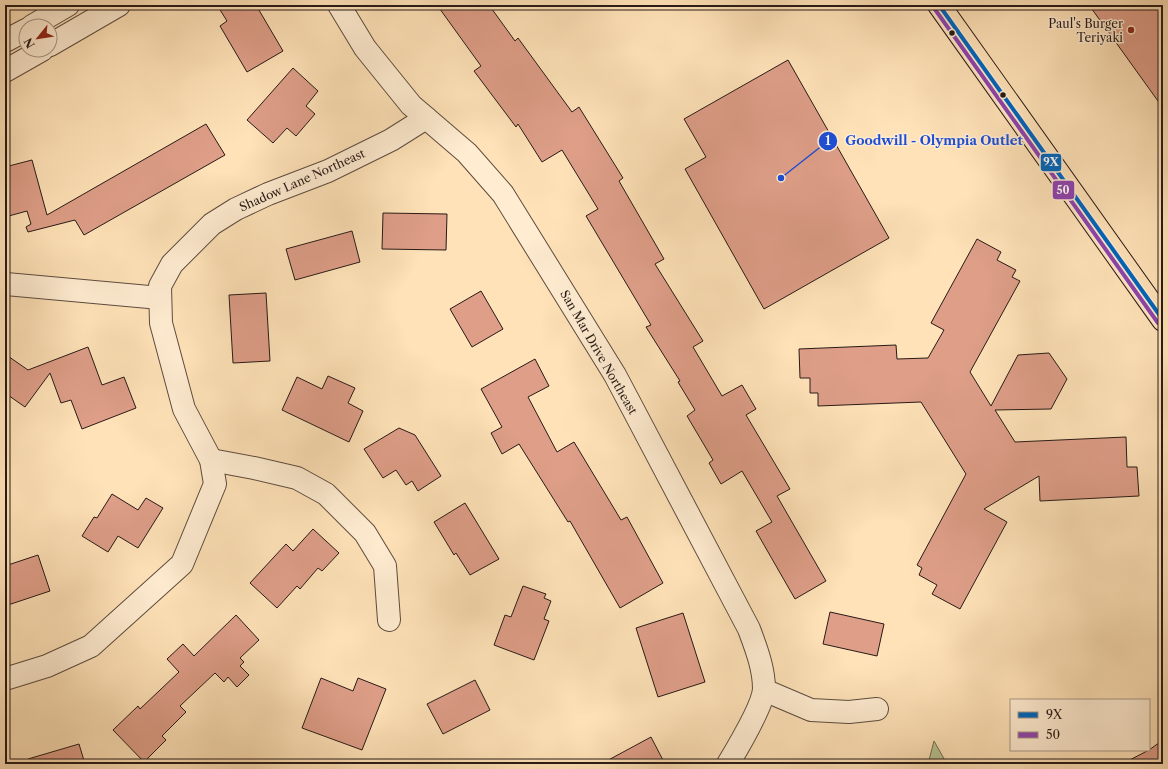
<svg xmlns="http://www.w3.org/2000/svg" width="1168" height="769" font-family="'Libre Caslon Text',serif">
<rect width="100%" height="100%" fill="#ffe2b8"/>
<filter id="stains"><feTurbulence type="fractalNoise" baseFrequency=".005" numOctaves="4"/><feColorMatrix values="0 0 0 0 .2 0 0 0 0 .09 0 0 0 0 .02 0 0 0 .5 -.17"/></filter>
<radialGradient id="worn" r=".72"><stop offset=".6" stop-color="#630" stop-opacity="0"/><stop offset="1" stop-color="#630" stop-opacity=".3"/></radialGradient>
<polygon fill="#bac493" stroke="#706f54" points="934,741 947,764 928,764"/>
<g fill="#de9e88" stroke="#271a16">
<polygon points="217,5 256,5 283,51 247,72 220,26 227,21"/>
<polygon points="437,5 489,5 515,41 518,38 572,112 579,107 623,178 619,181 664,259 655,264 703,341 693,347 722,396 742,385 756,409 746,415 790,489 777,496 826,581 795,599 756,531 772,522 742,471 721,484 709,463 713,460 687,416 695,410 678,382 680,381 646,327 651,325 586,216 598,209 562,150 542,162 518,124 516,127 474,71 481,66"/>
<polygon points="1089,5 1163,5 1163,108"/>
<polygon points="788,60 889,238 764,309 685,169 706,157 684,119"/>
<polygon points="293,68 318,91 306,106 315,114 296,136 287,128 273,143 247,120"/>
<polygon points="206,124 225,155 84,235 75,220 28,232 26,227 31,224 27,211 5,217 5,167 32,160 47,215"/>
<polygon points="383,213 447,214 446,250 382,249"/>
<polygon points="352,231 360,262 295,280 286,249"/>
<polygon points="977,239 1001,252 997,260 1016,270 1012,277 1020,281 970,372 991,406 1018,355 1049,353 1067,379 1051,409 995,410 1015,442 1126,437 1127,467 1137,467 1139,496 1040,501 1039,476 984,509 1007,522 960,609 932,594 937,585 919,575 922,568 917,565 966,474 921,402 818,406 818,393 810,393 810,378 800,378 799,349 896,345 897,359 928,358 944,330 931,323"/>
<polygon points="481,291 503,329 472,347 450,309"/>
<polygon points="266,293 270,361 233,363 229,295"/>
<polygon points="88,347 102,385 124,377 136,408 82,429 71,400 61,403 50,373 25,407 5,393 5,354 28,370"/>
<polygon points="535,359 549,386 528,397 557,452 574,442 621,520 627,517 663,583 620,608 570,521 568,522 519,444 502,454 491,433 502,427 481,389"/>
<polygon points="328,376 355,388 348,403 363,411 349,442 282,410 297,377 322,389"/>
<polygon points="399,428 415,435 441,476 418,491 412,481 406,485 396,470 383,478 364,449"/>
<polygon points="112,494 138,510 146,498 163,508 138,548 118,536 108,552 82,536 94,517 97,518"/>
<polygon points="465,503 499,559 470,575 456,553 454,555 434,522"/>
<polygon points="313,529 339,553 322,571 318,568 300,589 297,586 277,608 250,583 286,544 293,551"/>
<polygon points="38,555 50,591 5,606 5,566"/>
<polygon points="523,586 546,594 544,598 551,601 544,619 549,621 534,660 494,645 505,615 511,617"/>
<polygon points="830,612 884,624 877,656 823,644"/>
<polygon points="683,613 705,682 658,697 636,628"/>
<polygon points="236,615 259,640 240,658 244,662 240,666 249,675 237,687 228,677 224,682 215,673 180,706 186,712 162,736 166,740 144,762 113,730 138,706 140,709 179,672 167,659 183,644 194,656"/>
<polygon points="321,678 353,691 358,678 386,689 362,750 302,728"/>
<polygon points="475,680 490,710 443,734 427,704"/>
<polygon points="651,737 665,764 601,764"/>
<polygon points="1163,740 1163,764 1122,764 1149,750"/>
<polygon points="79,744 85,764 29,764 28,759"/>
</g>
<g fill="none" stroke-linecap="round" stroke-linejoin="round">
<g stroke="#5d4c3e" stroke-width="24">
<g id="minor">
<path d="M339,5L365,48L411,105L467,153L503,194L615,375L749,629C756,648 764,668 764,689C763,705 737,749 728,764"/>
<polyline points="6,284 160,298"/>
<polyline points="211,460 254,468 297,478 326,494 365,533 385,566 389,620"/>
<polyline points="5,679 47,666 91,646 182,564 215,484 211,460 184,409 161,323 160,286 172,264 212,224 236,209 268,194 328,171 391,140 426,118"/>
<polyline points="764,690 811,710 849,712 877,709"/>
</g>
</g>
<g stroke="#5d4c3e" stroke-width="24">
<g id="tertiary">
<polyline points="32,26 68,5"/>
<polyline points="5,41 26,30"/>
<polyline points="50,45 119,5"/>
<polyline points="5,71 42,50"/>
</g>
</g>
<g stroke="#271a16" stroke-width="24">
<polyline id="primary" points="939,5 1163,320"/>
</g>
<use href="#minor" stroke="#ffecd1" stroke-width="22"/>
<use href="#tertiary" stroke="#ffecd1" stroke-width="22"/>
<use href="#primary" stroke="#ffe2b8" stroke-width="22"/>
<g stroke="#ffecd1" stroke-width="7">
<polyline id="bus-1" points="939,5 1163,320"/>
</g>
<g stroke="#ffecd1" stroke-width="7">
<polyline id="bus-2" points="934,8 1158,323"/>
</g>
<use href="#bus-1" stroke="#0065bd" stroke-width="4"/>
<use href="#bus-2" stroke="#8e44ad" stroke-width="4"/>
</g>
<circle fill="#8f2418" stroke="#ffecd1" stroke-width="1.5" cx="1131" cy="30" r="4"/>
<g fill="#271a16" stroke="#ffecd1" stroke-width="1.5">
<circle cx="952" cy="33" r="3.5"/>
<circle cx="1003" cy="95" r="3.5"/>
</g>
<g text-anchor="middle" dominant-baseline="central" stroke-width="3" stroke-linejoin="round" paint-order="stroke">
<g font-size="12" fill="#271a16" stroke="#ffecd1" text-anchor="end">
<text x="1123" y="23">Paul's Burger<tspan x="1123" dy="14">Teriyaki</tspan></text>
</g>
<g font-size="12" fill="#271a16" stroke="#ffecd1">
<text transform="translate(302 180) rotate(-24)">Shadow Lane Northeast</text>
<text transform="translate(599 352) rotate(60)">San Mar Drive Northeast</text>
</g>
</g>
<path fill="none" stroke="#1d4ed8" stroke-width="1.5" d="M781 178L828 141"/>
<g fill="#1d4ed8" stroke="#ffecd1" stroke-width="1.5">
<circle cx="781" cy="178" r="4"/>
<circle cx="828" cy="141" r="10"/>
</g>
<g font-size="12" text-anchor="middle" font-weight="bold" fill="#fff">
<text x="828" y="145">1</text>
</g>
<g font-size="13" text-anchor="middle" font-weight="bold" fill="#1d4ed8" stroke="#ffecd1" stroke-width="3" stroke-linejoin="round" paint-order="stroke">
<text x="934" y="145">Goodwill - Olympia Outlet</text>
</g>
<g stroke="#ffecd1" stroke-width="1.5">
<rect x="1040" y="153" width="22" height="19" rx="4" fill="#0065bd"/>
<rect x="1052" y="180" width="23" height="20" rx="4" fill="#8e44ad"/>
</g>
<g font-size="11" text-anchor="middle" font-weight="bold" fill="#fff">
<text x="1051" y="166">9X</text>
<text x="1063" y="194">50</text>
</g>
<rect width="1168" height="769" fill="none" stroke="#ffe2b8" stroke-width="20"/>
<rect x="6" y="6" width="1156" height="757" fill="none" stroke="#271a16" stroke-width="2"/>
<rect x="10" y="10" width="1148" height="749" fill="none" stroke="#271a16"/>
<rect x="1010" y="699" width="140" height="52" fill="#ffecd1" stroke="#a99886"/>
<rect x="1018" y="712" width="20" height="6" fill="#0065bd" stroke="#a99886"/>
<text x="1046" y="719" font-size="12" fill="#271a16">9X</text>
<rect x="1018" y="732" width="20" height="6" fill="#8e44ad" stroke="#a99886"/>
<text x="1046" y="739" font-size="12" fill="#271a16">50</text>
<g transform="translate(38 38) rotate(240)"><circle r="19" fill="#ffecd1" stroke="#a99886"/>
<path d="M0-3L7 15L0 10L-7 15Z" fill="#8f2418"/>
<text y="-6" font-size="11" font-weight="bold" text-anchor="middle" fill="#271a16">N</text>
</g>
<rect width="100%" height="100%" filter="url(#stains)"/>
<rect width="100%" height="100%" fill="url(#worn)"/>
</svg>
